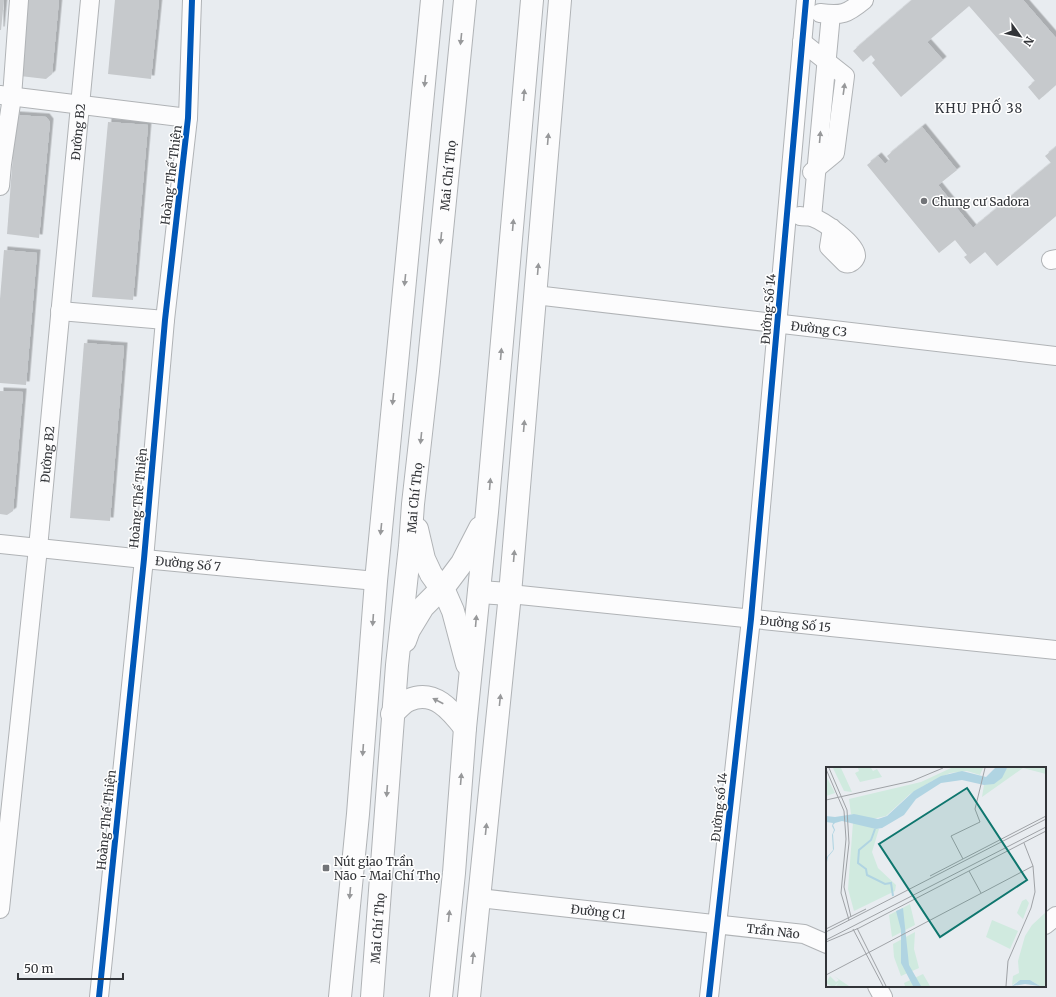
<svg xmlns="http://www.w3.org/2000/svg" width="1056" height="997" font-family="Merriweather,serif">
<defs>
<filter id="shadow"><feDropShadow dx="3.5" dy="-3.5" stdDeviation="0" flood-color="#0004"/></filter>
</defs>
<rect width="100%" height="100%" fill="#e8ecf0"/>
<g fill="#c6c9cc" filter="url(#shadow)">
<polygon points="0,0 4,0 1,30 0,30"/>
<polygon points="27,0 59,0 52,74 46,79 20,76"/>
<polygon points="115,0 159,0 151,79 108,74"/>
<polygon points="912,0 1023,0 1056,38 1056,85 1039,100 1028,87 1035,81 969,6 927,42 943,60 901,97 872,63 875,60 871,55 863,62 853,51"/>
<polygon points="16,115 46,117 50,122 39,238 7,234"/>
<polygon points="108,122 148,125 133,300 92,297"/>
<polygon points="922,127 957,170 938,185 973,228 1051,163 1045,156 1056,147 1056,216 997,266 985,252 970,264 964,257 967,255 955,240 939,253 867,165 878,156 885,164 890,160 887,156"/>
<polygon points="4,250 37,253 26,385 0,383 0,299"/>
<polygon points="84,343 124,346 110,521 70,518"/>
<polygon points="0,391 23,392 13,511 7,515 0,514"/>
</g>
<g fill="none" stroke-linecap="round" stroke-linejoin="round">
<g stroke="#b0b3b6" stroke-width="20">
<g id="minor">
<path d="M820,13C842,16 847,14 864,0"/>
<polyline points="802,42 845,76 835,153 812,172"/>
<polyline points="0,95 188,118"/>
<polyline points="0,186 2,164 12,97 19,0"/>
<path d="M800,216C804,217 809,216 812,217C823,221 857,244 856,256C855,260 850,265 845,263L829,247L832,228"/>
<polyline points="812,217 831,14"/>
<polyline points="1051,260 1056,259"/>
<path id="s1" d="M535,295L1056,356"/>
<polyline points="60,311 165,320"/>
<path id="s2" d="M0,544L144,559L376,581"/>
<path id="s3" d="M510,594L1056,650"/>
<path id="s4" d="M479,898L804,934L827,944"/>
<path id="s5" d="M0,909L38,548L90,0"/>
<polyline points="1045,925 1056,916"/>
<polyline points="877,986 883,997"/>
<polyline points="99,997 144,559 165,320 188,118 192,0"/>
<polyline points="709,997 751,619 806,0"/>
</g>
</g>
<g stroke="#b0b3b6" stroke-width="24">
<g id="major">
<polyline points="479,592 510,594"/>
<polyline points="340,997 358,814 376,581 432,0"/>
<polyline points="469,997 510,594 560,0"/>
</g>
</g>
<g stroke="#b0b3b6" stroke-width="24">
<g id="highway">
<polyline points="417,529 424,559 431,574 446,595 453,611 467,664"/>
<polyline points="405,641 409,630 423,607 447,583 462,563 480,528"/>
<path d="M392,714C397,710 403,702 409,700C434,689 451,710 465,728"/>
<path id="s6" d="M372,997L397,665L410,546L413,504L428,371L465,0"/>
<polyline points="441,997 454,873 465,728 487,512 532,0"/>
</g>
</g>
<use href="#minor" stroke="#fcfcfd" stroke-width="18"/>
<use href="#major" stroke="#fcfcfd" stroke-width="22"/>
<use href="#highway" stroke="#fcfcfd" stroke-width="22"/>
<g stroke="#fff" stroke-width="8">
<g id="cycleway">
<polyline points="99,997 144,559 165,320 188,118 192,0"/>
<polyline points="709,997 751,619 806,0"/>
</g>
</g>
<use href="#cycleway" stroke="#0057b8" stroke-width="6"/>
</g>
<defs><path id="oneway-solid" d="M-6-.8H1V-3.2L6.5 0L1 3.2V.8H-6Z"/></defs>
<g fill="#97989a">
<use href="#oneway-solid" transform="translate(461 39) rotate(96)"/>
<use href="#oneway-solid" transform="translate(425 81) rotate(96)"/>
<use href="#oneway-solid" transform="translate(844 89) rotate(-82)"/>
<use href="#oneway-solid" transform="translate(524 95) rotate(-85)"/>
<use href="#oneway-solid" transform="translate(820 137) rotate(-85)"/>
<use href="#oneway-solid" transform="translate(548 139) rotate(-85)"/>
<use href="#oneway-solid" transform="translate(513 225) rotate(-85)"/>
<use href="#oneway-solid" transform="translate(441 238) rotate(96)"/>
<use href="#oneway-solid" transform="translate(538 269) rotate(-85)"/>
<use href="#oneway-solid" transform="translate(405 280) rotate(96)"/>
<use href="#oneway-solid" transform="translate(501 354) rotate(-85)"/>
<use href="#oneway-solid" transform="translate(393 399) rotate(96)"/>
<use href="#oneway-solid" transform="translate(524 426) rotate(-85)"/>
<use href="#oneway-solid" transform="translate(421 438) rotate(96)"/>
<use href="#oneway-solid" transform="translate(490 484) rotate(-85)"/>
<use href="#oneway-solid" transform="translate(381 529) rotate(96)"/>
<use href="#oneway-solid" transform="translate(514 556) rotate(-85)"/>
<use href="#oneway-solid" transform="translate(373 620) rotate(94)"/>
<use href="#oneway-solid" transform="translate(476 621) rotate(-85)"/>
<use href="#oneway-solid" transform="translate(500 700) rotate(-84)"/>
<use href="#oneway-solid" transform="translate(438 701) rotate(-153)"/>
<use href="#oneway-solid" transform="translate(363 750) rotate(94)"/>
<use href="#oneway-solid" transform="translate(461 779) rotate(-85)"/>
<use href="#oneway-solid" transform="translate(387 791) rotate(94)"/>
<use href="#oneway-solid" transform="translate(486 829) rotate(-84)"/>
<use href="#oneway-solid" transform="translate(350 893) rotate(95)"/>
<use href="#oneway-solid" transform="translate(449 916) rotate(-84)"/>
<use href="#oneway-solid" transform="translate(473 958) rotate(-84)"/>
</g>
<g fill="#727478" stroke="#fff" stroke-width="1.5">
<circle cx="924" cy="201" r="4"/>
<rect x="322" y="864" width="8" height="8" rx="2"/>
</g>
<g text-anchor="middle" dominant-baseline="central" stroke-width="3" stroke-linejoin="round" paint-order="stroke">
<g font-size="12" fill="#323438" stroke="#fff">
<text stroke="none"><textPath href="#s5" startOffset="781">Đường B2</textPath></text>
<text transform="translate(171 175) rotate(-83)">Hoàng Thế Thiện</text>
<text stroke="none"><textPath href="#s6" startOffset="825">Mai Chí Thọ</textPath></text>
<text transform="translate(768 309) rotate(-85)">Đường Số 14</text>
<text stroke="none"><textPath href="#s1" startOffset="286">Đường C3</textPath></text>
<text stroke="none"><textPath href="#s5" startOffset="457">Đường B2</textPath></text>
<text transform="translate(138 498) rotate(-85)">Hoàng Thế Thiện</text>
<text stroke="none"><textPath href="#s6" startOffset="501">Mai Chí Thọ</textPath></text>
<text stroke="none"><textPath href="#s2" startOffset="189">Đường Số 7</textPath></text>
<text stroke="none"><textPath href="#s3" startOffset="287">Đường Số 15</textPath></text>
<text transform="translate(719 807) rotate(-84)">Đường số 14</text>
<text transform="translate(106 820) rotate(-84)">Hoàng Thế Thiện</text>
<text stroke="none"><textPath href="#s4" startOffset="120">Đường C1</textPath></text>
<text stroke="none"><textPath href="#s6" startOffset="69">Mai Chí Thọ</textPath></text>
<text stroke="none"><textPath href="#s4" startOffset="296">Trần Não</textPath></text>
</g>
<g font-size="12" fill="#323438" stroke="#fff" text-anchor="start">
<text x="932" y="201">Chung cư Sadora</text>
<text x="334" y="861">Nút giao Trần<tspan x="334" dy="14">Não - Mai Chí Thọ</tspan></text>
</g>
<g font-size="13" letter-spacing="1" fill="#32363d" stroke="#fff">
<text x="979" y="108">KHU PHỐ 38</text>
</g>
</g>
<g transform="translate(826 767)">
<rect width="220" height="220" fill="#e8ecf0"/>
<path d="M7,1H15L26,25L18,24ZM32,1H45L47,4L51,2L56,10L34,15L29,6L33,4ZM125,1H157L154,8L141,4L124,6L106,14L84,27L60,49L46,52L25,47L23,32L95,15ZM181,1H220V7L197,1L156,30L158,18L172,14ZM0,9L9,26L0,29ZM27,55L53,62L46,85L52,101L70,118L69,124L28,144L22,122ZM200,132L203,136L197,152L191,146L196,134ZM84,137L89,158L66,170L63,148ZM220,145V219H214L204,213H194L186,218L187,209L193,206L192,194L199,169L206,158ZM166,153L192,164L184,182L160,170ZM89,165L88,182L93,201L75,209L68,190L67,177ZM97,207L104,219H79L78,216ZM4,209L10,215L13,213L8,209L23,219H10L13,215L9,219H5L0,216Z" fill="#d0eadf"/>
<path d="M169,1H181L176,11L168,17L158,18L136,13L115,16L90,32L78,48L56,61L50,62L16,54L9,56L7,58L9,63L7,67L8,82L7,84L2,90L0,100L1,90L7,83L6,68L8,63L6,59L7,56L0,55V49L9,50L28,47L52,52L61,49L88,24L115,9L136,4L160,10ZM77,141L83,198L95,219H87L75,196V163L70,144ZM194,213H204L214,219L199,217L186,219Z" fill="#b0d4e2"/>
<path fill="none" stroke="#b0d4e2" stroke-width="2" d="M49,62L45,73L33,83L32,96L40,102L41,108L59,117L65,116L67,129"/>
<path fill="none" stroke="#9fa2a6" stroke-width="1" d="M3,1L21,43L23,76L18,120L25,150M0,2L18,44L20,72L15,126L23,153M0,33L86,14L117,1M137,92L125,69L154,55L149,42L159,1M143,104L155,126M104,109L220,49M31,161L60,219M0,162L40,142M27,162L57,219M0,165L220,52M0,173L220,60M0,175L33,161L220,64M0,208L207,99M180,219L182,194L205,141L209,125L207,99L198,76"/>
<path fill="#0f766e" fill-opacity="0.15" stroke="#0f766e" stroke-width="2" d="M141,21L201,113L114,170L53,77Z"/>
<rect width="220" height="220" fill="none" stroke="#323438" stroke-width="2"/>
</g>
<g transform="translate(1020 36) rotate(123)" stroke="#ffffff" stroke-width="3" paint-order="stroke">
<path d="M0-3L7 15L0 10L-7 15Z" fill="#323438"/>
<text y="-6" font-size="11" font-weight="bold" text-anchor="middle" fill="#323438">N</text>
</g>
<path d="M18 973v6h105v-6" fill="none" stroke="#323438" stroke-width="2"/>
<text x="24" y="973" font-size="12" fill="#323438" stroke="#ffffff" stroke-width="3" paint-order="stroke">50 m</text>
</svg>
